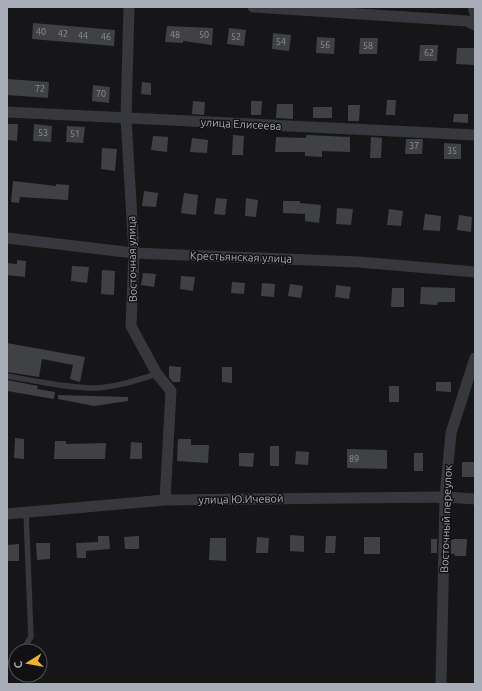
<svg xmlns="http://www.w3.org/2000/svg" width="482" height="691" font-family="Ubuntu,sans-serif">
<rect width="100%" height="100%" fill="#161618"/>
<g fill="#404145">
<polygon points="33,23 115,30 114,46 32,39"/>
<polygon points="167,26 213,28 212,45 183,41 183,43 165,42"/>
<polygon points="229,28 246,30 244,46 227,44"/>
<polygon points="273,33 291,35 289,51 272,49"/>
<polygon points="317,37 335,38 334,54 316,53"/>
<polygon points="360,38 378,38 377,54 359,54"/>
<polygon points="420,45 438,45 437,61 419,61"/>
<polygon points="457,48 474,48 474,65 456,64"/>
<polygon points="7,79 49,82 48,98 7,95"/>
<polygon points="142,82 151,83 151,95 141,94"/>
<polygon points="93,85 110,87 109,103 92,101"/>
<polygon points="387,100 396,100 395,115 386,115"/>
<polygon points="193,101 205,102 204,115 192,114"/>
<polygon points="251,101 262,101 261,115 251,115"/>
<polygon points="277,104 293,104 293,119 276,118"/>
<polygon points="348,105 360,105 359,121 348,121"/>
<rect x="313" y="107" width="19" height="11"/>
<polygon points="454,114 468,114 468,123 453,122"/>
<polygon points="7,124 18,124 17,141 7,140"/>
<polygon points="34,124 52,126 51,142 33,141"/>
<polygon points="67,126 85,127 83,143 66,142"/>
<polygon points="233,135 244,136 243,155 232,155"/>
<polygon points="306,135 350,137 350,152 322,151 322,157 305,156 305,152 275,152 276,137 306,138"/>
<polygon points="153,136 168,137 167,152 151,150"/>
<polygon points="371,137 382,138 381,158 370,158"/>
<polygon points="192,138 208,140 207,153 190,152"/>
<polygon points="406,139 423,139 422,154 405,154"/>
<polygon points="444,143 461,144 461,159 444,159"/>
<polygon points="102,148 117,149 115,171 101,169"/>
<polygon points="13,181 56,186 56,184 69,185 68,200 20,197 19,203 11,202"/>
<polygon points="144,191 158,193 156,207 142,206"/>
<polygon points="184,193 198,195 196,215 181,213"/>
<polygon points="216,198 227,199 225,215 214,214"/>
<polygon points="246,198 258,200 256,217 245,216"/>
<polygon points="283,201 300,201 300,203 321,205 319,223 305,221 305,214 283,213"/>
<polygon points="337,208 353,209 351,225 336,224"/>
<polygon points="389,209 403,211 401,226 387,225"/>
<polygon points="425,214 441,216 440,231 423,230"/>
<polygon points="459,215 472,217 471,232 457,230"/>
<polygon points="17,260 26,261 25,277 7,275 7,263 17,264"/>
<polygon points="72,266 89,267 87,283 71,281"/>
<polygon points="102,270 115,271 114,295 101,294"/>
<polygon points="143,273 156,274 154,287 141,285"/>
<polygon points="181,276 195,277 193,291 180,289"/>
<polygon points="232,282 245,283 244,294 231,293"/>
<polygon points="262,283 275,284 274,297 261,296"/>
<polygon points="290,284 303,286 301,298 288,296"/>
<polygon points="336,285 351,287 349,299 335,297"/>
<polygon points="421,287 455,288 455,302 438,302 437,305 420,304"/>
<polygon points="392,288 404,288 404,307 391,307"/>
<polygon points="7,343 85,357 80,382 70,379 73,365 42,359 39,377 7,372"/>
<polygon points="169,366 181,367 180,382 173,382 169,377"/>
<polygon points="222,367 232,367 232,383 222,382"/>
<polygon points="7,380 38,386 37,389 55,392 54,399 7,391"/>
<polygon points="436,382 451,382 451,392 436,391"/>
<rect x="389" y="386" width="10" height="16"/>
<polygon points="58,395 128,397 128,401 94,406 58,399"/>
<polygon points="15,438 24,439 24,459 14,458"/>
<polygon points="178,439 191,439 191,445 209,445 208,463 177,461"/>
<polygon points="55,441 66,441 66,444 106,443 105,459 54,459"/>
<polygon points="131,442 142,443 142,459 130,459"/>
<rect x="270" y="446" width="9" height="20"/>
<polygon points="347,449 387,450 387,469 347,468"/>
<polygon points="296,451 309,452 308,465 295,464"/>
<polygon points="239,453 254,453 253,467 239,466"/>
<rect x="414" y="453" width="9" height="18"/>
<rect x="462" y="462" width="13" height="15"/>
<polygon points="290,535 304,536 304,552 290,551"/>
<polygon points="98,536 109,536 110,549 86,551 86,558 77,558 76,543 98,542"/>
<polygon points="139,536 139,549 125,549 124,537"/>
<polygon points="326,536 336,536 335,553 325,553"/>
<polygon points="257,537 269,538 268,553 256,553"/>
<rect x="364" y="537" width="16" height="17"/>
<polygon points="210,538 226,538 226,561 209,560"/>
<rect x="431" y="539" width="6" height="14"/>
<polygon points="455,539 467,539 466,556 454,556 455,554 451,554 451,540"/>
<polygon points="36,543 50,543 50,559 37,560"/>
<polygon points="19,544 19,561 7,561 7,545"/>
</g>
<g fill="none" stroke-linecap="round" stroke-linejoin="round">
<g stroke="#37383d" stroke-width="5.5">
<path d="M7,376C36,381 67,388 96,388C117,387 137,380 157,374"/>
<polyline points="22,651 31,637 26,512"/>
<polyline points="7,663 16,661"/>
</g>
<g stroke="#37383d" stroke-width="11">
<polyline points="129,7 126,118 134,253 131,326 157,374 171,391 165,500"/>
<polyline points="253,7 467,21 475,25"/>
<polyline points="473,7 475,14"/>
<polyline points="7,112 475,135"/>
<polyline points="7,238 134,253 359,262 475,272"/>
<polyline points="7,514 165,500 445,497 475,499"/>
<polyline points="441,684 445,497 451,433 475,358"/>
</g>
</g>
<g text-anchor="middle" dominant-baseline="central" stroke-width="3" stroke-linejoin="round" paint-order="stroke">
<g font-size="9" fill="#8e929b">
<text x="41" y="32">40</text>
<text x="63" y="34">42</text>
<text x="175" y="35">48</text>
<text x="204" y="35">50</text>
<text x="83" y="36">44</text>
<text x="106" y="37">46</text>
<text x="236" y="37">52</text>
<text x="281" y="42">54</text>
<text x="325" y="45">56</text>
<text x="368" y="46">58</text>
<text x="429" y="53">62</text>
<text x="40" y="89">72</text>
<text x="101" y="94">70</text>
<text x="43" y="133">53</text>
<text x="75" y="134">51</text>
<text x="414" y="146">37</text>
<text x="452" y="151">35</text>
<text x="354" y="459">89</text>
</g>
<g font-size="11" fill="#a8adb8" stroke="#111113">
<text transform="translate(241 124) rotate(3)">улица Елисеева</text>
<text transform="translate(241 257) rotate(2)">Крестьянская улица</text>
<text transform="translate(132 259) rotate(-91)">Восточная улица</text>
<text transform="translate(241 499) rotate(-1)">улица Ю.Ичевой</text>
<text transform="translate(446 519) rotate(-88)">Восточный переулок</text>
</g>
</g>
<rect width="482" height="691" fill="none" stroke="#a8adb8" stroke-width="16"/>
<g transform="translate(28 663) rotate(259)"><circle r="19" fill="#111113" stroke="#4d4f55"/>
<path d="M0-3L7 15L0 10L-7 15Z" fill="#f2b134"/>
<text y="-6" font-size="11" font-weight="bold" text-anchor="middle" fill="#a8adb8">С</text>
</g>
</svg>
